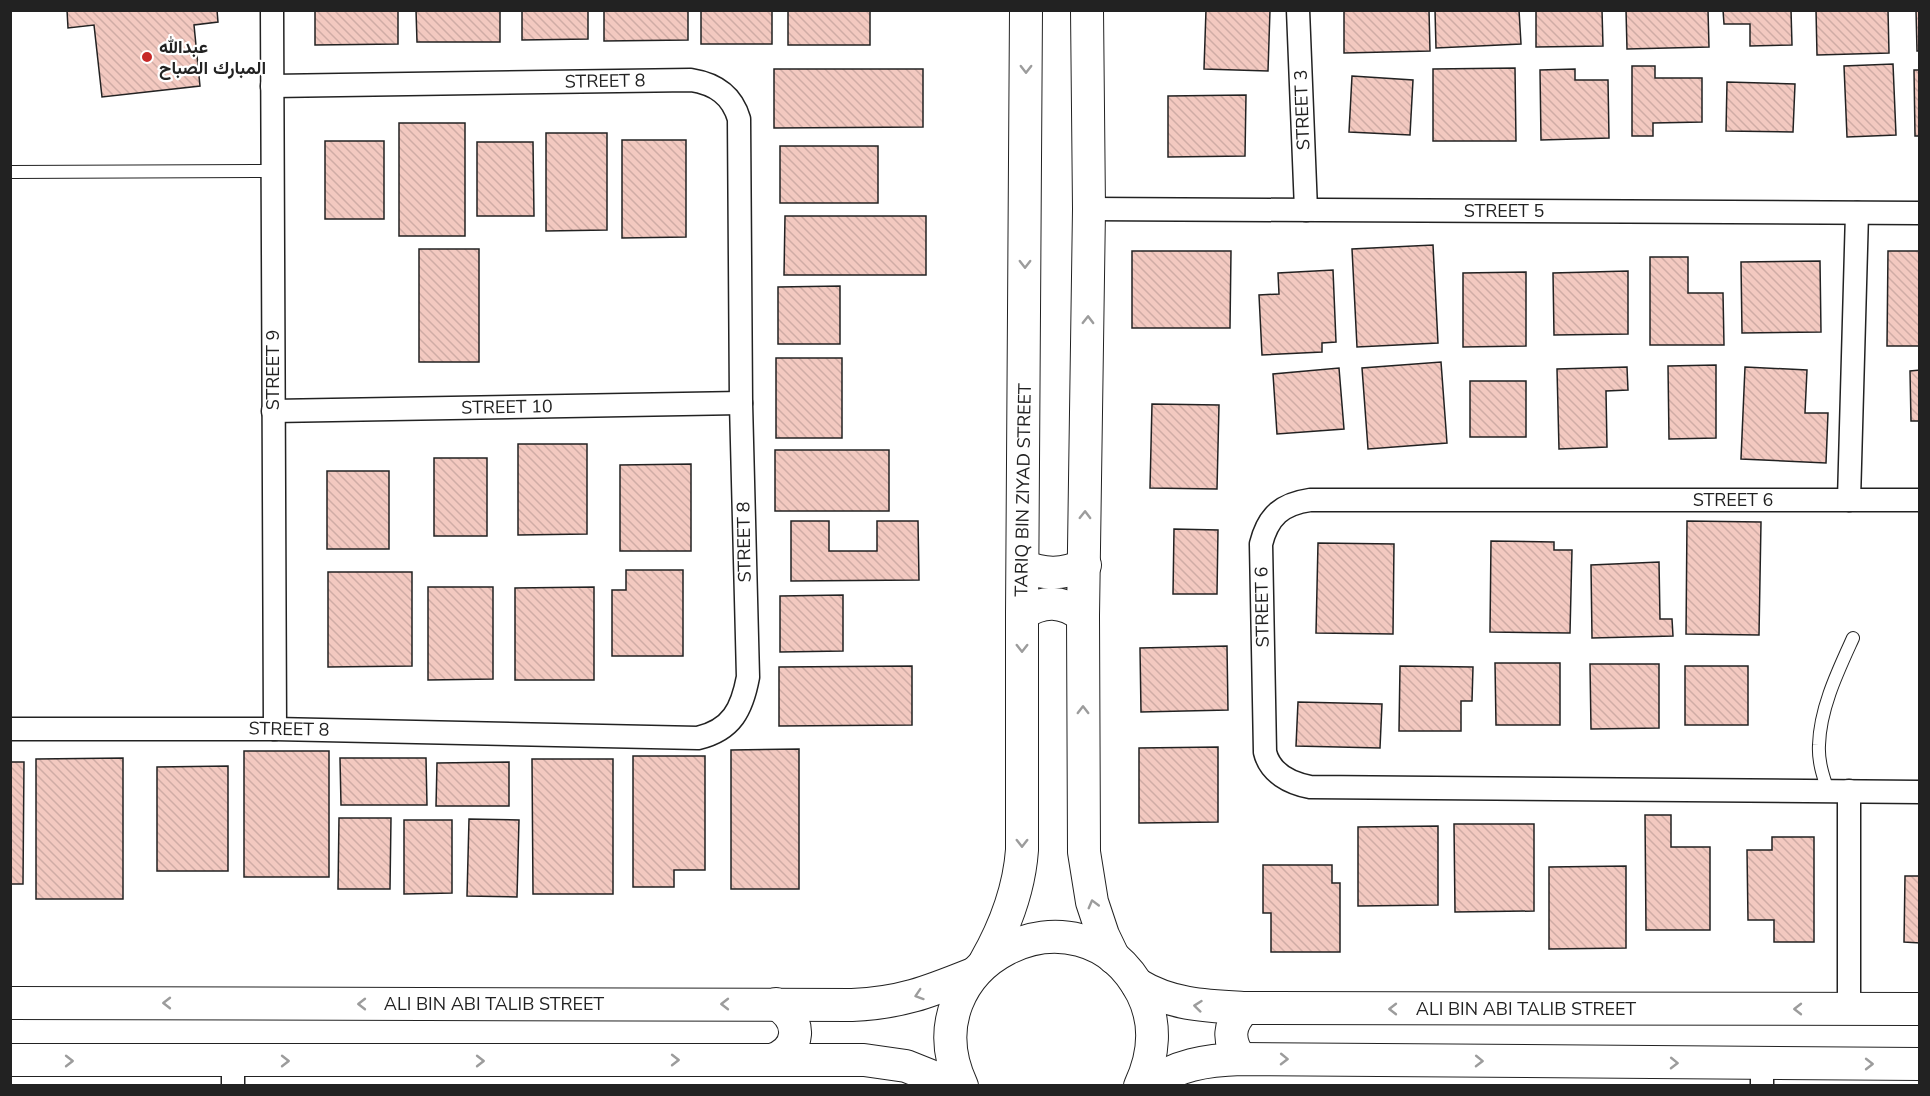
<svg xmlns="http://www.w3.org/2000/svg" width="1930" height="1096" font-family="'Nunito Sans',Vazirmatn,sans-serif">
<defs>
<pattern id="building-back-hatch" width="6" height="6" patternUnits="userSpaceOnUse" patternTransform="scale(1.5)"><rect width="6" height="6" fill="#f3c9c0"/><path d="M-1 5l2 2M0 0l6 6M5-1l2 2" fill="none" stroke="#d0aca5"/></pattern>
</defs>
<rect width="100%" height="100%" fill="#fff"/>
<g fill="url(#building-back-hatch)" stroke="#222" stroke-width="1.5">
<polygon points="67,10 217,10 218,22 194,25 200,86 102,97 94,25 68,28"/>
<polygon points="315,10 398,10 398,44 315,45"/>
<polygon points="416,10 500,10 500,42 417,42"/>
<polygon points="522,10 588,10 588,39 522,40"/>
<polygon points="604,10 688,10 688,40 604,41"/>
<rect x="701" y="10" width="71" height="34"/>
<rect x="788" y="10" width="82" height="35"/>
<polygon points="1206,10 1270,10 1268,71 1204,69"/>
<polygon points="1344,10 1429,10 1430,51 1344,53"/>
<polygon points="1435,10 1519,10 1521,44 1436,48"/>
<polygon points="1536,10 1602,10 1603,46 1536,47"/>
<polygon points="1626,10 1708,10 1709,47 1627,49"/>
<polygon points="1723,10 1791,10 1792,45 1750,46 1750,24 1724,24"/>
<polygon points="1816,10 1888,10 1889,53 1817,55"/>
<polygon points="1916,10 1920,10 1920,51 1917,51"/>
<polygon points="1893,64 1896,135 1847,137 1844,66"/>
<polygon points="1632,66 1655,66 1655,78 1702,78 1702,122 1653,123 1653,136 1632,136"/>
<polygon points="1515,68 1516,141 1433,141 1433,69"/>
<polygon points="774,69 923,69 923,127 774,128"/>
<polygon points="1575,69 1575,80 1608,80 1609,138 1541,140 1540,70"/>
<polygon points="1914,70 1920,70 1920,136 1915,136"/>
<polygon points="1352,76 1413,80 1410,135 1349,132"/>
<polygon points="1727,82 1795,84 1793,132 1726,131"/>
<polygon points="1246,95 1245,156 1168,157 1168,96"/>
<rect x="399" y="123" width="66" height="113"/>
<polygon points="546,133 607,133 607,230 546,231"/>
<polygon points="622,140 686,140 686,237 622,238"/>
<rect x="325" y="141" width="59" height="78"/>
<polygon points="477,142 533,142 534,216 477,216"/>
<rect x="780" y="146" width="98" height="57"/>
<polygon points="785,216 926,216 926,275 784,275"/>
<polygon points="1433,245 1438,343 1357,347 1352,249"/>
<rect x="419" y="249" width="60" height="113"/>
<polygon points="1132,251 1231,251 1230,328 1132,328"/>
<polygon points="1888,251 1920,251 1920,346 1887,346"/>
<polygon points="1650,257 1688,257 1688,293 1723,293 1724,345 1650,345"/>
<polygon points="1820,261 1821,332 1742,333 1741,262"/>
<polygon points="1333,270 1336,342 1322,343 1322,352 1262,355 1259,295 1279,294 1278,273"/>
<polygon points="1628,271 1628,334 1554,335 1553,273"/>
<polygon points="1526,272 1526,346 1463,347 1463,273"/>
<polygon points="840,286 840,344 778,344 778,287"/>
<rect x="776" y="358" width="66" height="80"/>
<polygon points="1441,362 1447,443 1368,449 1362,368"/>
<polygon points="1716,365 1716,438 1669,439 1668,366"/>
<polygon points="1627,367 1628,390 1606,391 1607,447 1559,449 1557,369"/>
<polygon points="1745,367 1807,370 1805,413 1828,413 1826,463 1741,459"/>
<polygon points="1339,368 1344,429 1277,434 1273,374"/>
<polygon points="1920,370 1920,421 1911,421 1910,371"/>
<rect x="1470" y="381" width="56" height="56"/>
<polygon points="1152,404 1219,405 1217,489 1150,488"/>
<polygon points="518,444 587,444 587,534 518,535"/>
<rect x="775" y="450" width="114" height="61"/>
<rect x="434" y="458" width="53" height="78"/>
<polygon points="691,464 691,551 620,551 620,465"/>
<rect x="327" y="471" width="62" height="78"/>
<polygon points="791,521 829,521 829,551 877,551 877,521 918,521 919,580 791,581"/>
<polygon points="1687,521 1761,522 1759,635 1686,634"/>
<polygon points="1174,529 1218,530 1217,594 1173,594"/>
<polygon points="1491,541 1554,542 1554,550 1572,550 1570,633 1490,632"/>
<polygon points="1318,543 1394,544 1393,634 1316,633"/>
<polygon points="1659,562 1660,619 1672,619 1673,636 1592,638 1591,565"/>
<polygon points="626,570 683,570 683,656 612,656 612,590 626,590"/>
<polygon points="328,572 412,572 412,666 328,667"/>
<polygon points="428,587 493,587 493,679 428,680"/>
<polygon points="594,587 594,680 515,680 515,588"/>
<polygon points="843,595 843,651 780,652 780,596"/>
<polygon points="1227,646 1228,710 1141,712 1140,648"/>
<polygon points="1495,663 1560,663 1560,725 1496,725"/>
<polygon points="1590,664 1659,664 1659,728 1591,729"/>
<polygon points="912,666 912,725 779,726 779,667"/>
<polygon points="1400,666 1473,667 1472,701 1461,701 1461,731 1399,731"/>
<rect x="1685" y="666" width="63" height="59"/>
<polygon points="1298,702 1382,704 1380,748 1296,746"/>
<polygon points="1218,747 1218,822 1139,823 1139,748"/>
<polygon points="799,749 799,889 731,889 731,750"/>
<rect x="244" y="751" width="85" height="126"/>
<polygon points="633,756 705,756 705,870 674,870 674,887 633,887"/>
<polygon points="123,758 123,899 36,899 36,759"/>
<polygon points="340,758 426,758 427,805 341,805"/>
<polygon points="532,759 613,759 613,894 533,894"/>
<polygon points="10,762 24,762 23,884 10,884"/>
<polygon points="509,762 509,806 436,806 437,763"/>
<polygon points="228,766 228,871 157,871 157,767"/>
<polygon points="1645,815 1671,815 1671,847 1710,847 1710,930 1646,930"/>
<polygon points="339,818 391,818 390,889 338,889"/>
<polygon points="469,819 519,820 517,897 467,896"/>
<polygon points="404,820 452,820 452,893 404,894"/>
<polygon points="1454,824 1534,824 1534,911 1455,912"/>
<polygon points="1438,826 1438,905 1358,906 1358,827"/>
<polygon points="1772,837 1814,837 1814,942 1774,942 1774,920 1748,920 1747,850 1772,850"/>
<polygon points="1263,865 1332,865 1332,883 1340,883 1340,952 1271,952 1271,913 1263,913"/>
<polygon points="1626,866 1626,948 1549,949 1549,867"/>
<polygon points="1905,876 1920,876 1920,943 1904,942"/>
</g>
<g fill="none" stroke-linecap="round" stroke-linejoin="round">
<g stroke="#222" stroke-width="14">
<g id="lane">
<polyline points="10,172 272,171"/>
<path d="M1828,791C1823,776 1818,761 1819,745C1820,708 1838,671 1853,638"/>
</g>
</g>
<g stroke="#222" stroke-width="25">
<g id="street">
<polyline points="272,10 275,729"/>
<polyline points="1298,10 1306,210"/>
<polyline points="1089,209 1920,213"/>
<polyline points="273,411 741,403"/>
<polyline points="1849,500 1857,213"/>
<path d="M1920,500H1310C1282,504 1268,516 1261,544L1265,752C1270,773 1290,783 1310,787L1920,792"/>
<path d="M10,729H275L698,738C732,730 742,709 748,677L741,403L739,119C732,95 716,84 691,80L272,86"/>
<polyline points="1849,791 1849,1009"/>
<polyline points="1762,1064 1762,1086"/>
<polyline points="233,1086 233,1062"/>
</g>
</g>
<g stroke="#222" stroke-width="34">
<g id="secondary">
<polyline points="1087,10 1089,209 1083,616 1084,852 1092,902 1103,935 1114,958"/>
<path d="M1023,566C1044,575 1063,575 1085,565"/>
<path d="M1022,614C1043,600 1062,600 1083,616"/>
<path d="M985,962C1005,927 1019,891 1022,850V614L1026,10"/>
<path d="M1137,984C1171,1005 1206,1006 1245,1008L1920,1009"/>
<path d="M10,1003L852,1005C901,1003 928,992 973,974"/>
<path d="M1241,1059C1227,1041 1228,1024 1245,1008"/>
<polyline points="10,1060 864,1060 906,1066 956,1086"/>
<path d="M772,1060C801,1050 803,1020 776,1004"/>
<path d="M962,1086C904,963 1080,874 1142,993C1157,1023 1154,1056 1140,1086"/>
<path d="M1147,1086C1176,1065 1206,1060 1241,1059L1920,1064"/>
</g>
</g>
<use href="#lane" stroke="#fff" stroke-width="12"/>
<use href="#street" stroke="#fff" stroke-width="22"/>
<use href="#secondary" stroke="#fff" stroke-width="32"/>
</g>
<defs><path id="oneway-chevron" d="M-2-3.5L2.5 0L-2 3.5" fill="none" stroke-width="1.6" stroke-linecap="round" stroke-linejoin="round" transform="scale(1.5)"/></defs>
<g stroke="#9c9c9c">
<use href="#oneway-chevron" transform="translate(1026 69) rotate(90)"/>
<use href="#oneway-chevron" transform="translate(1025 264) rotate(90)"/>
<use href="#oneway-chevron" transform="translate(1088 320) rotate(-89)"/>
<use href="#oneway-chevron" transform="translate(1085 515) rotate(-89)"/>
<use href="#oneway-chevron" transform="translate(1022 648) rotate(90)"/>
<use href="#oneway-chevron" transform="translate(1083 710) rotate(-90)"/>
<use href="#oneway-chevron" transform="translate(1022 843) rotate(90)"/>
<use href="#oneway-chevron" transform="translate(1093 904) rotate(-105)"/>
<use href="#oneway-chevron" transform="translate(919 995) rotate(162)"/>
<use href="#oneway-chevron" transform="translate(167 1003) rotate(-180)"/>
<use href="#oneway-chevron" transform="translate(362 1004) rotate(-180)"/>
<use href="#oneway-chevron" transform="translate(725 1004) rotate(-180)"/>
<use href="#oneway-chevron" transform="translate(1198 1006) rotate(-174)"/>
<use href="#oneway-chevron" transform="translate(1393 1009) rotate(-180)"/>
<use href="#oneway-chevron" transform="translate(1798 1009) rotate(-180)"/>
<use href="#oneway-chevron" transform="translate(1284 1059) rotate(1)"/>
<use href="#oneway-chevron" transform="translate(675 1060)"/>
<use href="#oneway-chevron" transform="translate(69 1061)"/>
<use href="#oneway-chevron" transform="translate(285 1061)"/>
<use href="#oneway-chevron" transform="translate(480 1061)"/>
<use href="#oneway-chevron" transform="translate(1479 1061) rotate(1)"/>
<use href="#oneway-chevron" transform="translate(1674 1063) rotate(1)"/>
<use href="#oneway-chevron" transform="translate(1869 1064)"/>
</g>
<circle fill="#c62828" stroke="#fff" stroke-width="2" cx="147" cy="57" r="6"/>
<g text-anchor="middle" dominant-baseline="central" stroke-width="4.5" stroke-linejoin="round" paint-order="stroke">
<g font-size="18" font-weight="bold" fill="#222" stroke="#fff" text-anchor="start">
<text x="159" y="47">عبدالله<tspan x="159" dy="21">المبارك الصباح</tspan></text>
</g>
<g font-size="18" fill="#222" stroke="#fff">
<text transform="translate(605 81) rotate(-1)">STREET 8</text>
<text transform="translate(1302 110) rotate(-92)">STREET 3</text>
<text x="1504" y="211">STREET 5</text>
<text transform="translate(273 370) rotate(-90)">STREET 9</text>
<text transform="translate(507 407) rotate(-1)">STREET 10</text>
<text transform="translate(1023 490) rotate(-89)">TARIQ BIN ZIYAD STREET</text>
<text x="1733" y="500">STREET 6</text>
<text transform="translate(744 542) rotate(-91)">STREET 8</text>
<text transform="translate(1262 607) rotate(-91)">STREET 6</text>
<text transform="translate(289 729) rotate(1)">STREET 8</text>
<text x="494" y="1004">ALI BIN ABI TALIB STREET</text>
<text x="1526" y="1009">ALI BIN ABI TALIB STREET</text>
</g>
</g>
<rect width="1930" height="1096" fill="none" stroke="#222222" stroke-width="24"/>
</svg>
